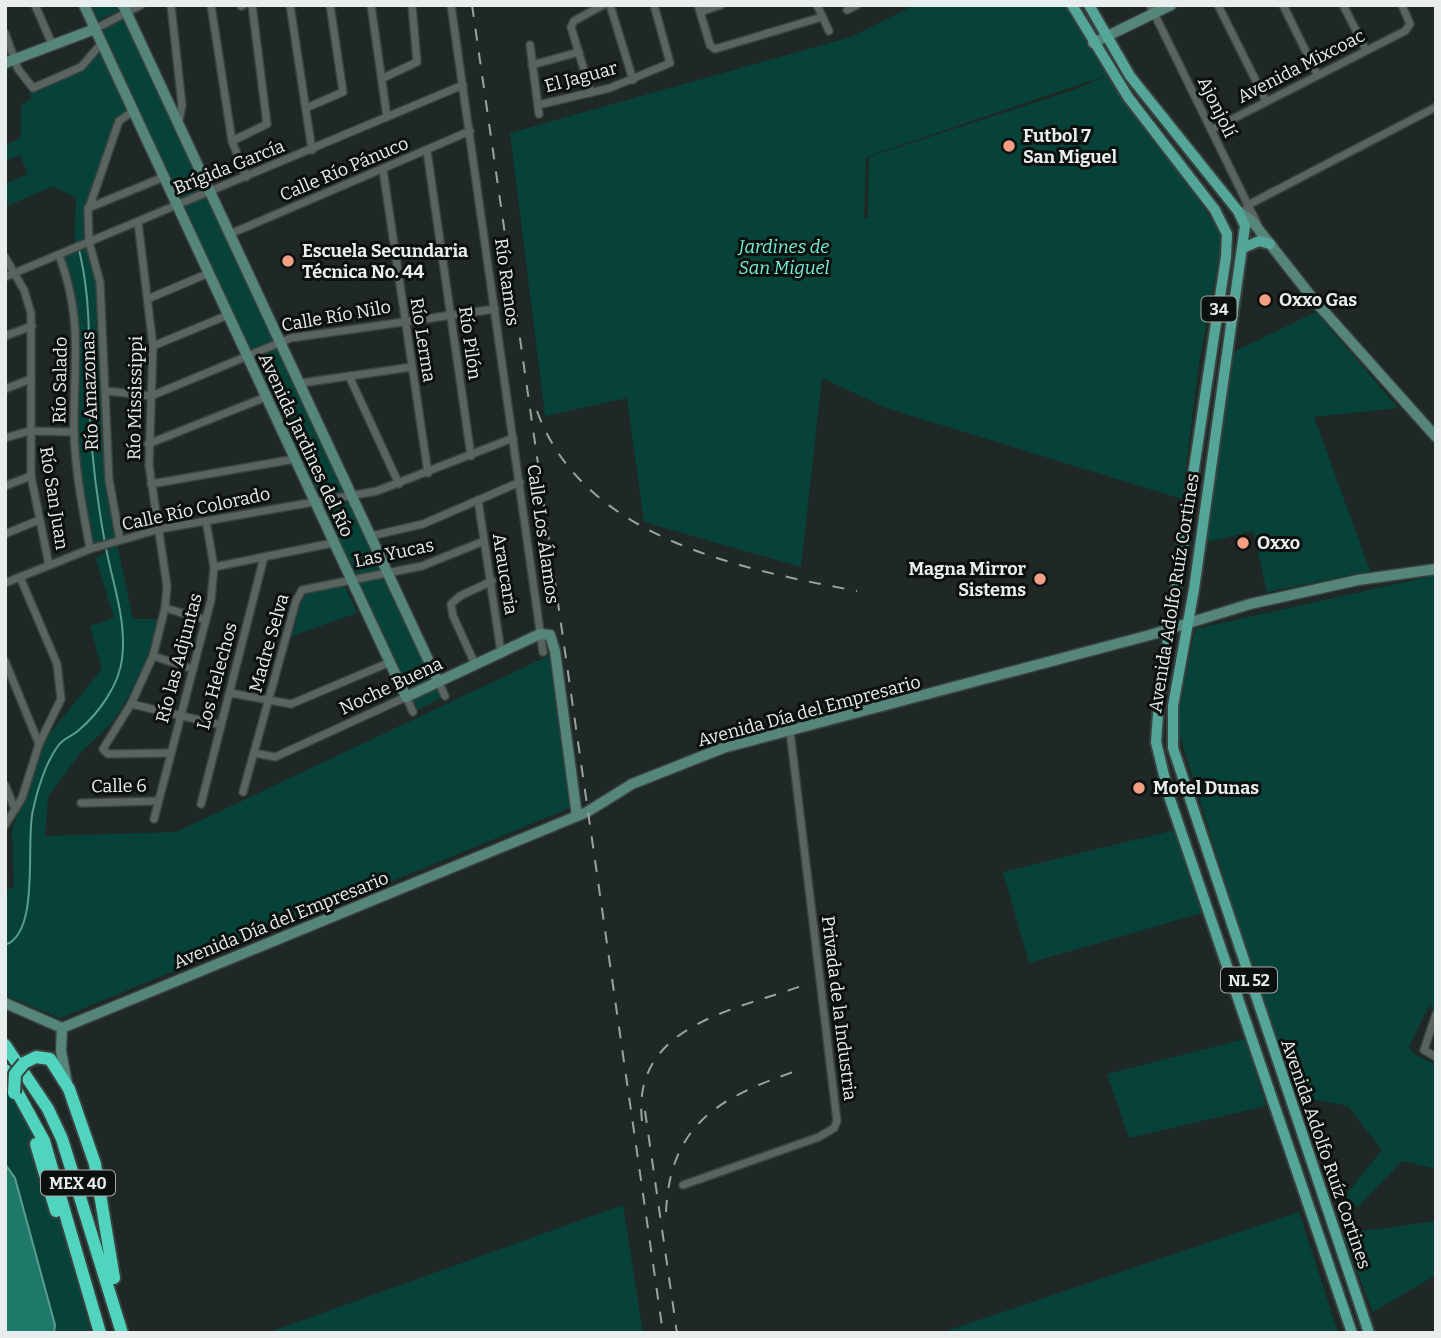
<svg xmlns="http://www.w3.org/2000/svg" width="1441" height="1338" font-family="Bitter,serif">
<rect width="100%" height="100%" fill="#1f2826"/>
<g fill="#074238" fill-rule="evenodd">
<polygon points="87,5 118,5 120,10 98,20"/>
<path d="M915,5H1065L1223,236L1198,369L1182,499L886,408L822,378L801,567L644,522L627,398L545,416L510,133L851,37ZM1107,75L1079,88L869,157L868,218L864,219L866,157Z"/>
<polygon points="124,17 204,190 179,200 99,28"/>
<path d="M101,44L133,111L123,116C101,174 78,205 98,268L109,480L120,540L90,549L74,432L77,330L59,255L74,249L76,198L53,186L5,207V184L28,174L20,155L5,161V145L21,138V105L31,99L29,86L81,67Z"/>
<polygon points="210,192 445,696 413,712 177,206"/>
<polygon points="1316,312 1398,408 1314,417 1370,571 1267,592 1253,531 1207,542 1233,352"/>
<polygon points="117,544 133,619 160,619 140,678 112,723 80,753 48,797 45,836 176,832 552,654 572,807 60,1018 5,995 5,891 14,887 12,830 42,743 102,669 90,626 114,618 96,559"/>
<polygon points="1436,575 1436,1012 1429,1005 1409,1047 1414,1054 1436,1065 1436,1169 1402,1161 1358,1207 1345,1196 1382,1150 1348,1106 1301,1097 1260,994 1179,733 1179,709 1195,629"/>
<polygon points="344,584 357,613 292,636 303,593"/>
<polygon points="1175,830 1202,913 1029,963 1003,872"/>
<polygon points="1245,1039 1266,1106 1129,1138 1107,1074"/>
<path d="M5,1085C51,1152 68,1255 91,1333H5Z"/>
<polygon points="623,1205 643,1333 267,1333"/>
<polygon points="1299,1212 1338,1333 940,1333"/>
<polygon points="1436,1221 1436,1275 1373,1312 1342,1234"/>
</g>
<polygon fill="#1f796a" stroke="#5b9c91" stroke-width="2" points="5,1164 15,1178 55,1325 54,1333 5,1333"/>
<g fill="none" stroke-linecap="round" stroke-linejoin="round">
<g stroke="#5b9c91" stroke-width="2">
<path d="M79,250C91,298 89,344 89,394C90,444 96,494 105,543"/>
<path d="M5,945C41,933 25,840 33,810C37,790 46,762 58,746C63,738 73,736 79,730C99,713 119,685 122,659C127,621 113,585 106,548"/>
</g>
<g stroke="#3a4240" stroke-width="10">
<g id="street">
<polyline points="35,5 52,44"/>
<polyline points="171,5 182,105 178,126"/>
<polyline points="211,5 232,141 246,177"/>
<polyline points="290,5 312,150"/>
<polyline points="371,5 387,117"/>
<polyline points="451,5 543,652"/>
<polyline points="610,5 633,80"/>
<polyline points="698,5 710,45 715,49 822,17"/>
<polyline points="817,5 829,31"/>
<polyline points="1150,5 1248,205 1246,209"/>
<polyline points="1218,5 1266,101"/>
<polyline points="1283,5 1317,74"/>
<polyline points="1343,5 1366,50"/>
<polyline points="241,6 243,5"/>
<polyline points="847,10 857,5"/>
<polyline points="700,12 721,5"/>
<polyline points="95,29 141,5"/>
<polyline points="5,33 18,69 33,88 81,67 101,44"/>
<polyline points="530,45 539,114"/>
<polyline points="532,65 579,52"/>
<polyline points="383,78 417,62 412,5"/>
<polyline points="591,93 571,27 574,21 603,5"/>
<polyline points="538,105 610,88 670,63 654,5"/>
<polyline points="306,108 343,92 330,5"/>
<polyline points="1211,130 1405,31 1410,24 1402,5"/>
<polyline points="232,141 267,124 252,5"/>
<polyline points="427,151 471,456"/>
<polyline points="383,170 428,473"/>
<polyline points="88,208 164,177"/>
<polyline points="138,222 153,346 149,465 167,586 165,608 153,656 131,704 103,749 108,754 170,753"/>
<polyline points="1257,223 1248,205 1436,107"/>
<polyline points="230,234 470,131"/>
<path d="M59,255C84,321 73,364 74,431C75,471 83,510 90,549"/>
<polyline points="5,257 24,290 31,313 31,476 49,565"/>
<polyline points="5,277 463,85"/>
<polyline points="150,298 209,273"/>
<polyline points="5,336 32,326"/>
<polyline points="153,346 228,315"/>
<polyline points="349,376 399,484"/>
<polyline points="301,383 412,367"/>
<polyline points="5,389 31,379"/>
<polyline points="107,391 151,396 291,338 495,309"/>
<polyline points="5,438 29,431 74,432"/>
<polyline points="148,444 266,397"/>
<polyline points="151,484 295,459"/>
<polyline points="5,486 31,476"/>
<polyline points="478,500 501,652"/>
<polyline points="5,534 39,520"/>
<polyline points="371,536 423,524 520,482"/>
<polyline points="120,540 109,480 100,282 89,242 88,211 119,121 133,111"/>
<polyline points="214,567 333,543"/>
<polyline points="5,583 90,549 160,529 377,491 513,438"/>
<polyline points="165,608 206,620"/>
<polyline points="153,656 193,669"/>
<polyline points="5,661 39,744"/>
<polyline points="475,664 453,616 451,604 460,596 492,581"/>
<polyline points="438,681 445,696"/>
<polyline points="230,693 291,704 388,663"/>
<polyline points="131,704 221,725"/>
<polyline points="254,753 275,757 406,697 413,712"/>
<polyline points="5,785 15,809"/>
<polyline points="243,792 296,601 302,590 422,566 484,541"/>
<polyline points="81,803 158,801"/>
<polyline points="201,804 264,557"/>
<polyline points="154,819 211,600 214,567 206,521"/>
<polyline points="5,825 22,798 39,744 61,699 57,664 20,577"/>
<polyline points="1436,1014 1424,1050 1436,1057"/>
<polyline points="683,1185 819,1137 834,1128 837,1121 790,731"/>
</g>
</g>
<g stroke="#3a4240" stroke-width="13">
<g id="secondary">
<polyline points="84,5 406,697 540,634 550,635 555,651 577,816"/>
<polyline points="123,5 438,681"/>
<polyline points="1093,43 1171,5"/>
<polyline points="5,63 95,29"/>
<polyline points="1238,211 1252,221 1314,300 1436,437"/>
<polyline points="5,1003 62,1028"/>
<polyline points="62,1028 587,812 632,784 723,748 1150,635 1250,604 1358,580 1436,569"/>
<polyline points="62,1028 61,1051 67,1083"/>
</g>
</g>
<g stroke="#3a4240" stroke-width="14">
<g id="primary">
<polyline points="1072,5 1128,97 1215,210 1227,234 1226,257 1159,700 1156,742 1169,796 1352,1333"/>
<polyline points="1089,5 1130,76 1238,211 1245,226 1194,589 1173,706 1173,748 1369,1333"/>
<polyline points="1243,248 1259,241 1270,244"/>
</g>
</g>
<g stroke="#3a4240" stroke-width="16">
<g id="highway">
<polyline points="5,1045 48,1109 62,1139 122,1333"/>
<polyline points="24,1063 36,1057 50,1059 69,1089 95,1164 114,1278"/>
<polyline points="5,1070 44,1141 100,1333"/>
<polyline points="36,1144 56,1211"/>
</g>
</g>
<use href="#street" stroke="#596360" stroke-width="7"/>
<use href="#secondary" stroke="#56857c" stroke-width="10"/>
<use href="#primary" stroke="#54a798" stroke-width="10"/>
<use href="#highway" stroke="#50d4bd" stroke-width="12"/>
<g stroke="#9ba2a0" stroke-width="2" stroke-dasharray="12 12" stroke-linecap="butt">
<polyline points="472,5 663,1333"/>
<path d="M537,411C583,538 740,569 857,591"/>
<polyline points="645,1111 677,1333"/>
<path d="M642,1121C631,1024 737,1010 807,984"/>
<path d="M666,1212C670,1123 721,1097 796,1071"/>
</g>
<g stroke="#3a4240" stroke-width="16" stroke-linecap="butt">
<polyline id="highway-bridge" points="14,1093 15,1074 24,1063"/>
</g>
<use href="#highway-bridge" stroke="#50d4bd" stroke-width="12"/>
</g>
<g fill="#f39f84" stroke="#0c100f" stroke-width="2.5">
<circle cx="1009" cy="146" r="7"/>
<circle cx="288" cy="261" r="7"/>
<circle cx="1265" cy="300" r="7"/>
<circle cx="1243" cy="543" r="7"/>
<circle cx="1040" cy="579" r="7"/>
<circle cx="1139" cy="788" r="7"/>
</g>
<g text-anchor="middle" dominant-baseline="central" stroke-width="6" stroke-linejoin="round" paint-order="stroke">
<g fill="#0c100f" stroke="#a6abaa" stroke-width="2">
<rect x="1201.5" y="296.5" width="35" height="25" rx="5"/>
<rect x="1221" y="967.5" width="56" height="25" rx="5"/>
<rect x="41" y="1170.5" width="74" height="25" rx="5"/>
</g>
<g font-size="16" font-weight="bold" fill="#e8eeed">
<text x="1219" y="309">34</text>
<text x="1249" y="980">NL 52</text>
<text x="78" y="1183">MEX 40</text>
</g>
<g font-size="18" fill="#e8eeed" stroke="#0c100f">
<text transform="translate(1301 66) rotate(-27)">Avenida Mixcoac</text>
<text transform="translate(581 77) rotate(-15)">El Jaguar</text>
<text transform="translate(1217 107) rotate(64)">Ajonjolí</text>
<text transform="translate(229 167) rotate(-22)">Brígida García</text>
<text transform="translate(344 169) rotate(-23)">Calle Río Pánuco</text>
<text transform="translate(507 282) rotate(82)">Río Ramos</text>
<text transform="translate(336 316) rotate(-10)">Calle Río Nilo</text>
<text transform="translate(423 340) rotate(81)">Río Lerma</text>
<text transform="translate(470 343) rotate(82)">Río Pilón</text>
<text transform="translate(60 380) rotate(-89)">Río Salado</text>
<text transform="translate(90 391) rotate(-92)">Río Amazonas</text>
<text transform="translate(135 398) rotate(-89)">Río Mississippi</text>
<text transform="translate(306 445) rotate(65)">Avenida Jardines del Río</text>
<text transform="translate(54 498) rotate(81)">Río San Juan</text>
<text transform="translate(196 509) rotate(-12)">Calle Río Colorado</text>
<text transform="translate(543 534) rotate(82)">Calle Los Álamos</text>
<text transform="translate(394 553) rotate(-12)">Las Yucas</text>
<text transform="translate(505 574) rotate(81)">Araucaria</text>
<text transform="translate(1174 593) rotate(-81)">Avenida Adolfo Ruíz Cortines</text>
<text transform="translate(269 643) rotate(-74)">Madre Selva</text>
<text transform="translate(179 658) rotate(-75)">Río las Adjuntas</text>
<text transform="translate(217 676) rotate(-75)">Los Helechos</text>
<text transform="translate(391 686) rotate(-25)">Noche Buena</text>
<text transform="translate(809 711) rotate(-15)">Avenida Día del Empresario</text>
<text transform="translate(119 786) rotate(-1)">Calle 6</text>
<text transform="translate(281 920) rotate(-22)">Avenida Día del Empresario</text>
<text transform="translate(839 1008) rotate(83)">Privada de la Industria</text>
<text transform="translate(1326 1154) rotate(71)">Avenida Adolfo Ruíz Cortines</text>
</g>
<g font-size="18" font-weight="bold" fill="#e8eeed" stroke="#0c100f" text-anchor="start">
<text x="1023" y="136">Futbol 7<tspan x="1023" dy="21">San Miguel</tspan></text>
<text x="302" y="251">Escuela Secundaria<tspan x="302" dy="21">Técnica No. 44</tspan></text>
<text x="1279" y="300">Oxxo Gas</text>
<text x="1257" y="543">Oxxo</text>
<text x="1026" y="569" text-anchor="end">Magna Mirror<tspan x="1026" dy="21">Sistems</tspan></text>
<text x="1153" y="788">Motel Dunas</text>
</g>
<g font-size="18" font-style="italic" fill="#77f1d9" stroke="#0c100f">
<text x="784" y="247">Jardines de<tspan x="784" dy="21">San Miguel</tspan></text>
</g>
</g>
<rect width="1441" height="1338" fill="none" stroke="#e8eeed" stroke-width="14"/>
</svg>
